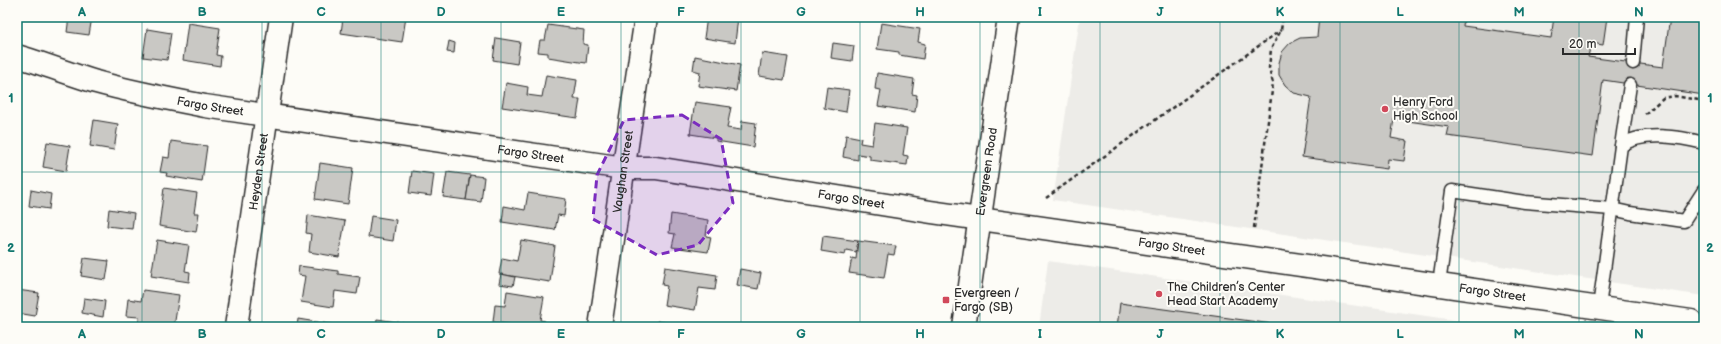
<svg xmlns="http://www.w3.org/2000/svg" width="1721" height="344" font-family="'Balsamiq Sans',sans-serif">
<rect width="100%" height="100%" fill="#fdfcf7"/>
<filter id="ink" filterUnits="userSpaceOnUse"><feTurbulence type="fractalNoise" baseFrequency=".025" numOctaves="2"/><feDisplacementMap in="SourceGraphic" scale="8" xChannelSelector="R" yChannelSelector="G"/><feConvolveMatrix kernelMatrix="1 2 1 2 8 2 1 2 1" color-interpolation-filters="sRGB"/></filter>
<g filter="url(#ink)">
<g fill="#edece8">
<polygon points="1080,17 1704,17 1704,296 1053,200"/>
<polygon points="1048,261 1502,327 1039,327"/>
</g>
<g fill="#c9c8c4" stroke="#2b2b2b">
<polygon points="69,17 92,17 89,35 67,32"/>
<polygon points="337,17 406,17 402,42 341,33 343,18"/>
<polygon points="707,17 738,17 735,43 704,38"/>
<polygon points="1319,17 1464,17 1463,26 1551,38 1554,17 1607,17 1603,45 1591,43 1588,57 1663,67 1670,17 1704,17 1704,95 1603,80 1593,156 1447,136 1449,127 1394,119 1391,138 1407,141 1404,161 1388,159 1387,169 1302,157 1311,97 1294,93 1285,85 1279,75 1279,63 1282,52 1290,43 1300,38 1317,37"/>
<polygon points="188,23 220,28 216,55 221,56 220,66 183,60"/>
<polygon points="881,23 920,29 918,42 925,44 923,59 899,55 899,52 877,49"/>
<polygon points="548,25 584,30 583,44 588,45 586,63 548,57 548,53 538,52 540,40 545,40"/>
<polygon points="147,29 171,33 167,60 143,57"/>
<polygon points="496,38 520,42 517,64 493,60"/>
<polygon points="449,41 455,43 454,53 447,52"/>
<polygon points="833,43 854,46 852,61 831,58"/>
<polygon points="762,53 788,57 784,80 759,76"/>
<polygon points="695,56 740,65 736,91 698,86 700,72 693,70"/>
<polygon points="877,73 914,79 912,94 917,95 915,112 878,106 881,90 875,89"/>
<polygon points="546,75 577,80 574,99 580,99 577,118 502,107 506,83 528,87 527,95 542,97"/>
<polygon points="827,87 849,90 846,112 824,108"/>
<polygon points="695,102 731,107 727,128 741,130 742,121 756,123 753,147 716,141 716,138 690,134"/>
<polygon points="94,120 118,124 114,150 90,146"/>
<polygon points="875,123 907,128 903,155 908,156 907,165 870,160 870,156 858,154 858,160 843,157 846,135 861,138 860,143 872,145"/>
<polygon points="171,141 207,146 202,182 166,176 167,173 160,172 163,157 169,158"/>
<polygon points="47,142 70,146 66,171 43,167"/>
<polygon points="320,163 353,168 348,204 315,199"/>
<polygon points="412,171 434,174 431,196 409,193"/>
<polygon points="447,172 470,175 466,200 443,197"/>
<polygon points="470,175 484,177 481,202 466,200"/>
<polygon points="164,188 197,193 194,213 199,213 196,232 159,226"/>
<polygon points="31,190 51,194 49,209 29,206"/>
<polygon points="528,193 566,199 564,216 558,215 555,230 502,222 504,206 525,210"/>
<polygon points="109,209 134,213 132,229 107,226"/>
<polygon points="671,214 708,220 706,236 711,237 708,252 672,247 675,234 669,233"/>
<polygon points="308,215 345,221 339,257 309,252 311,234 306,233"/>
<polygon points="371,216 396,220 393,241 368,237"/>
<polygon points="823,236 858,241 856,252 846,250 845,255 821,251"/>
<polygon points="157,240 189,245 185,271 190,272 189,282 151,276"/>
<polygon points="521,240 555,246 550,282 499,274 502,258 517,261"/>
<polygon points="858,241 896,246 894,255 888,254 884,278 849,273 852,258 856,259"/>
<polygon points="84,258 109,261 106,280 81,276"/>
<polygon points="299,266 338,271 338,274 360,277 357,294 335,291 333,307 301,302 305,276 298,275"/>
<polygon points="665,267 717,275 715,290 699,288 695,310 664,305 667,286 662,285"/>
<polygon points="740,269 761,273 758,289 737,285"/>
<polygon points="501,274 515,277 513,286 499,284"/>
<polygon points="17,290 39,293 35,316 17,313"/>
<polygon points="143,290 179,295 174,327 138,326 139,317 126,316 128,299 141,301"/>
<polygon points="507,291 544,297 540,320 545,321 544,327 528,327 493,322 495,305 505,306"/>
<polygon points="84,298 105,301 103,317 82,313"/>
<polygon points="1120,303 1294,327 1117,327"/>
<polygon points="298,319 335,325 334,327 297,327"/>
<polygon points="377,319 403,323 402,327 376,327"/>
<polygon points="657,321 693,327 656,327"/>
</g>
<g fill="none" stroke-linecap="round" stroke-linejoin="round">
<g stroke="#2b2b2b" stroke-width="15">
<g id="service">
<polyline points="1633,63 1637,17"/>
<polyline points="1621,146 1630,85"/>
<polyline points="1439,284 1452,191 1525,202 1612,209 1630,213 1684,221 1704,190"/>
<path d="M1599,307L1621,146C1641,130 1681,137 1704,143"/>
</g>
</g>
<g stroke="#2b2b2b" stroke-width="25">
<g id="minor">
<path id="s1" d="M17,56C44,64 70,74 96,82C132,92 169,99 205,106L624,168H656L931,212L1691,321"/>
<path id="s2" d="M236,327L281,17"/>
<path id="s3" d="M600,327L646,17"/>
</g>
</g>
<g stroke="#2b2b2b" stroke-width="25">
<g id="tertiary">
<path id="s4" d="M964,327L1009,17"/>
</g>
</g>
<g stroke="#2b2b2b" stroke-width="2.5" stroke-dasharray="4 3" stroke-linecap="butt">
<polyline points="1645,114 1663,98 1675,96 1704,101"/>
<polyline points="1046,198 1281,30"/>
<polyline points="1254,228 1273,83 1269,68 1271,49 1281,30 1283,17"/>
</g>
<use href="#service" stroke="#fdfcf7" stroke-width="12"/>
<use href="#minor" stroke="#fdfcf7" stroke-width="22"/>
<use href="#tertiary" stroke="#fdfcf7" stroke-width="22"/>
</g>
</g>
<path fill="#7b2cbf" fill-opacity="0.2" stroke="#7b2cbf" stroke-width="3" stroke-dasharray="8 5" stroke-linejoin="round" d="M682,115L721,139L733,203L698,245L657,255L593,219L597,175L624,120Z"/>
<path fill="none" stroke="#0f766e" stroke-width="1" stroke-opacity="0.55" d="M142,17V327M262,17V327M381,17V327M501,17V327M621,17V327M741,17V327M860,17V327M980,17V327M1100,17V327M1220,17V327M1340,17V327M1459,17V327M1579,17V327M17,172H1704"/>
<g fill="#d1495b" stroke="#fdfcf7" stroke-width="1.5">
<circle cx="1385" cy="109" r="4"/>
<circle cx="1159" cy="294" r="4"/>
<rect x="942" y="296" width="8" height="8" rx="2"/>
</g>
<g text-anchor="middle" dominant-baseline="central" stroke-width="4" stroke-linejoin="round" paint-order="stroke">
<g font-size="12" fill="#2b2b2b" stroke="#fdfcf7" text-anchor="start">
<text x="1393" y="102">Henry Ford<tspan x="1393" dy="14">High School</tspan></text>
<text x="1167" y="287">The Children’s Center<tspan x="1167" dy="14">Head Start Academy</tspan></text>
<text x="954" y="293">Evergreen /<tspan x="954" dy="14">Fargo (SB)</tspan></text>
</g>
<g font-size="12" fill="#2b2b2b" stroke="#fdfcf7">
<text stroke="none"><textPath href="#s1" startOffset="200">Fargo Street</textPath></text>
<text stroke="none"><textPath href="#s1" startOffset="524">Fargo Street</textPath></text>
<text stroke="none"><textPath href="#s2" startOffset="157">Heyden Street</textPath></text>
<text stroke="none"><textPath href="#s3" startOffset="157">Vaughan Street</textPath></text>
<text stroke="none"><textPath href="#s4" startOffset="157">Evergreen Road</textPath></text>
<text stroke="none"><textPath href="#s1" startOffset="848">Fargo Street</textPath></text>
<text stroke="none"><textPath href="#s1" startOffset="1172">Fargo Street</textPath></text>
<text stroke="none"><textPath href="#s1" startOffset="1496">Fargo Street</textPath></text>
</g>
</g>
<rect width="1721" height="344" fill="none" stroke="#fdfcf7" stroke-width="44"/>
<path d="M1563 48v6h72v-6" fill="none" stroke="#2b2b2b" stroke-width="2"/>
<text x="1569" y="48" font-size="12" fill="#2b2b2b" stroke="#fdfcf7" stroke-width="3" paint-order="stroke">20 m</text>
<rect x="22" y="22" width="1677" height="300" fill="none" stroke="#0f766e" stroke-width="1.5"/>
<g font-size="13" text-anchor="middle" font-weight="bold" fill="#0f766e">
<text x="82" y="16">A</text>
<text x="202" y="16">B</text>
<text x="321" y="16">C</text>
<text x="441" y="16">D</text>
<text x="561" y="16">E</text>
<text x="681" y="16">F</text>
<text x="801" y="16">G</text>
<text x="920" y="16">H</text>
<text x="1040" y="16">I</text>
<text x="1160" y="16">J</text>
<text x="1280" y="16">K</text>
<text x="1400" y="16">L</text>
<text x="1519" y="16">M</text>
<text x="1639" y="16">N</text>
<text x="11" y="102">1</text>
<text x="1710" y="102">1</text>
<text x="11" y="252">2</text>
<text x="1710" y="252">2</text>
<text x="82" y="338">A</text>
<text x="202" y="338">B</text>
<text x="321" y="338">C</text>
<text x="441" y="338">D</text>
<text x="561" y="338">E</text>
<text x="681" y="338">F</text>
<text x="801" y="338">G</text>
<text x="920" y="338">H</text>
<text x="1040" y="338">I</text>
<text x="1160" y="338">J</text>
<text x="1280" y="338">K</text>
<text x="1400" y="338">L</text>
<text x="1519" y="338">M</text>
<text x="1639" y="338">N</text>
</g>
</svg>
